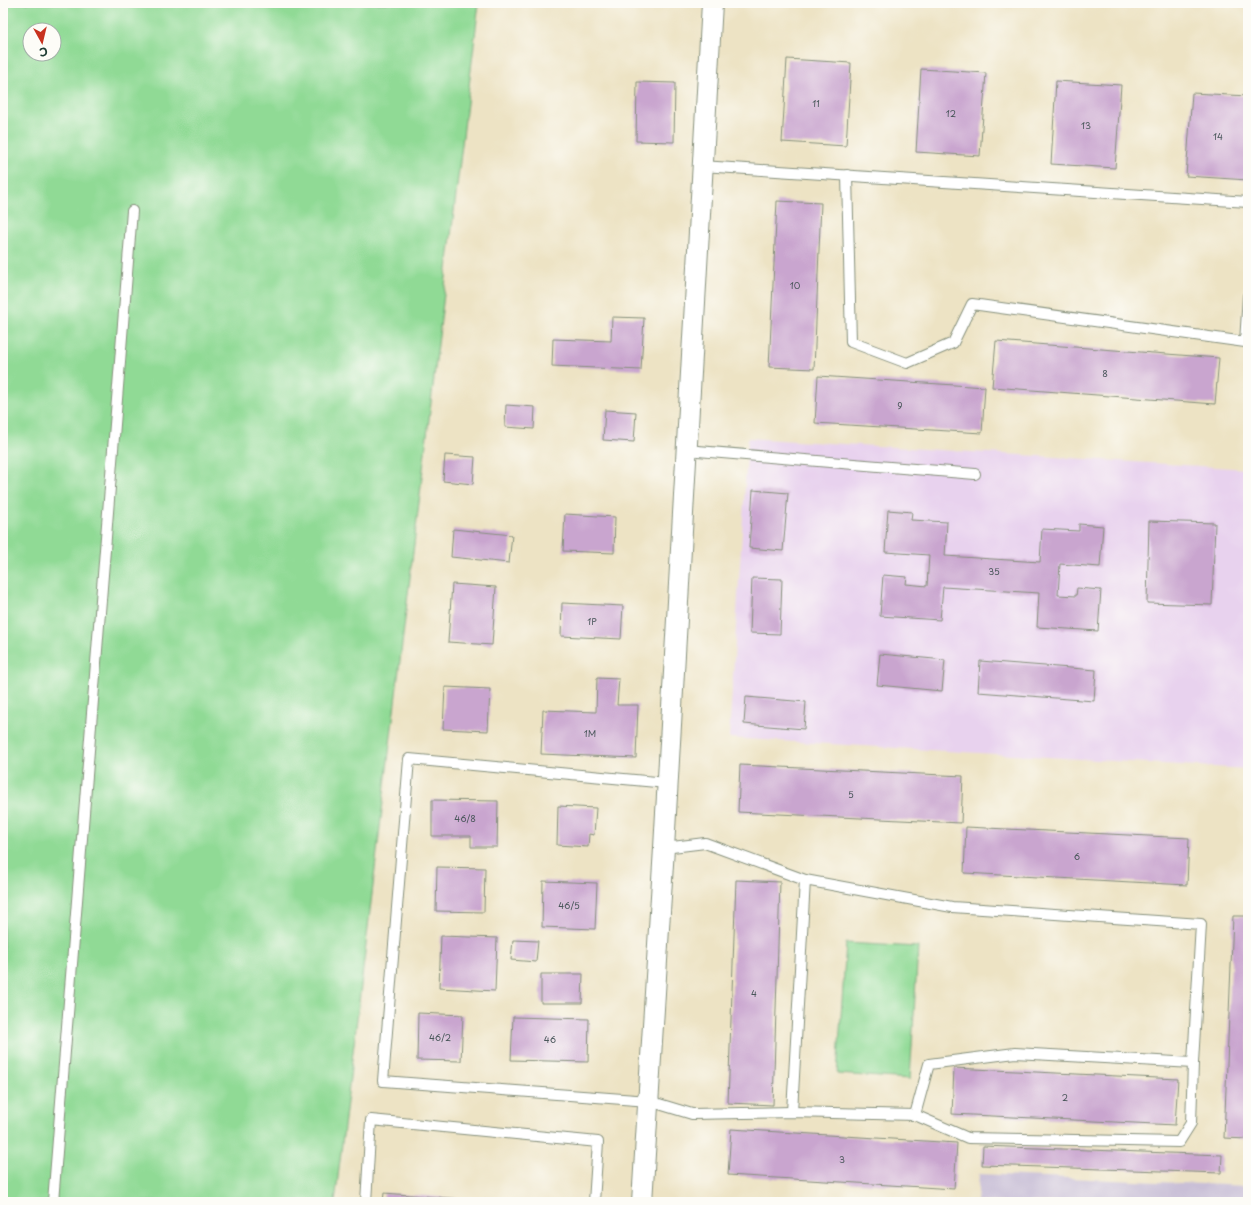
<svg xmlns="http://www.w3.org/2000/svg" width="1251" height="1205" font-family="'Playpen Sans',sans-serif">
<rect width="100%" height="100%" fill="#fdfcf7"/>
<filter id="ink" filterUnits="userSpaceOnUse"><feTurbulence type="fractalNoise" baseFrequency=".025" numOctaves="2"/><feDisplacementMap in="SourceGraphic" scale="8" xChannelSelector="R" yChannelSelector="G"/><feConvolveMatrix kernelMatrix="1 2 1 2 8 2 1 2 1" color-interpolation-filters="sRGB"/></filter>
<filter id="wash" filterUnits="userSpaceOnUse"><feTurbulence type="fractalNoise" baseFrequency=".012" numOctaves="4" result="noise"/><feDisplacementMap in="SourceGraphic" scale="16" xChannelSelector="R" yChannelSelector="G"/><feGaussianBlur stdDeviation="0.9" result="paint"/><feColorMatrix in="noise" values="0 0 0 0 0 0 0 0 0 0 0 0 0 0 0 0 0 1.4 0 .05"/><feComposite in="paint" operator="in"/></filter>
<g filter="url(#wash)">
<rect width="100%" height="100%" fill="#ede3c4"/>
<polygon fill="#e8d2ee" points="748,438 1248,469 1248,769 729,738"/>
<polygon fill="#c9bfd7" points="979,1174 1248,1186 1248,1202 977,1202"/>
<g fill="#90da95" stroke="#588c64" fill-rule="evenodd">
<path d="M3,3H479L335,1202H3ZM30,30H54V54H30Z"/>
<polygon points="846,943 918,947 910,1079 837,1074"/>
</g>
<g id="blocks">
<g fill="#c9a5cf">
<polygon points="787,59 851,63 846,146 782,142"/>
<polygon points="921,69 986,73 980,156 916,152"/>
<polygon points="1056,81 1121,85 1115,168 1051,164"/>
<polygon points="637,82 675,83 674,142 636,141"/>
<polygon points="1192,93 1248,96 1248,180 1186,176"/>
<polygon points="777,201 821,203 814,369 769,367"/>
<polygon points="612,317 644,318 641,370 552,366 553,339 611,341"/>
<polygon points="996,341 1219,358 1215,404 992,387"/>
<polygon points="818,376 985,387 982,433 815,423"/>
<polygon points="506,405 535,407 534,429 505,427"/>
<polygon points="605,410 636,412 634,442 603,440"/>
<polygon points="445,455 475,457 473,484 443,481"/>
<polygon points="753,490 788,493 783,551 749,548"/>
<polygon points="888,510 912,512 911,520 947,522 945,556 1040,562 1042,529 1079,531 1079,524 1103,526 1100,567 1060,564 1058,595 1076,596 1077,588 1101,590 1098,631 1037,627 1039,593 943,587 940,620 880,616 883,575 907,577 906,584 927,586 929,555 885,552"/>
<polygon points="565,514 615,517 614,553 563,551"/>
<polygon points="1149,521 1215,523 1212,605 1147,603"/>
<polygon points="453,529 512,535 509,563 451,557"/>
<polygon points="752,578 782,579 780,634 750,633"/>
<polygon points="452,584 496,587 492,645 448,642"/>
<polygon points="562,603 623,606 621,639 561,636"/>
<polygon points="880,654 945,660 942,691 877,685"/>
<polygon points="980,661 1096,670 1094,701 978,692"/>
<polygon points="597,678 619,679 617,705 638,705 636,758 541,754 543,710 596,712"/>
<polygon points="445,687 490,689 488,731 443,729"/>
<polygon points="746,697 806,702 804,729 744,724"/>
<polygon points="740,765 963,776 961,823 738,812"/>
<polygon points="432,800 498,801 497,847 471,847 471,836 432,836"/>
<polygon points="558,806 596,808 594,835 589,834 588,847 557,845"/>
<polygon points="966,827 1189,838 1187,885 964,873"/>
<polygon points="437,867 485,868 484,912 436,911"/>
<polygon points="736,880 780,882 773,1105 728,1103"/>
<polygon points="543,881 597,883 595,929 542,927"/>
<polygon points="1233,916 1248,916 1248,1139 1224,1138"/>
<polygon points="441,936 497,938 495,991 439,988"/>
<polygon points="513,940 538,941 536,962 511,960"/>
<polygon points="541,974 583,974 582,1003 541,1003"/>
<polygon points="418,1013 463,1015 461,1061 417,1060"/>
<polygon points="513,1017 589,1019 588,1062 511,1060"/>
<polygon points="954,1068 1178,1079 1175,1125 952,1114"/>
<polygon points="731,1129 957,1143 954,1189 728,1175"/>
<polygon points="983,1146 1222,1155 1221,1173 982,1165"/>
<polygon points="384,1193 488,1201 488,1202 383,1202"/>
</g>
</g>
</g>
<g filter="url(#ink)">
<use href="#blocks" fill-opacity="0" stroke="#86907c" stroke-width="1"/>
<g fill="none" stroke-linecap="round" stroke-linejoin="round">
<g stroke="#86907c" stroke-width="12">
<g id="service">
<polyline points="702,166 1248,202"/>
<polyline points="847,175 851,342 907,363 953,343 972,304 1245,342 1248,296"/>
<polyline points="686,450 975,474"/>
<polyline points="667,783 409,759 383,1081 649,1101 692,1114 792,1112 915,1115 929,1064 1015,1053 1193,1063 1191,1123 1179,1142 968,1138 915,1115"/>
<polyline points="664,848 705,843 805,880"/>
<polyline points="792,1112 805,880 952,907 1201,924 1193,1063"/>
<polyline points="53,1202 132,211"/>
<polyline points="366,1202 371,1120 598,1142 594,1202"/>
</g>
</g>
<g stroke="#86907c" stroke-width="22">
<polyline id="minor" points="642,1202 664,848 712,3"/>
</g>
<use href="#service" stroke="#fff" stroke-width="10"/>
<use href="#minor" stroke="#fff" stroke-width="20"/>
</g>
</g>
<g text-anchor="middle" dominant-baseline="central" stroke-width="3" stroke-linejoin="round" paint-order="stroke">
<g font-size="9" fill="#4a575b">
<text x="816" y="103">11</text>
<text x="951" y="113">12</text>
<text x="1086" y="125">13</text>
<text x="1218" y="136">14</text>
<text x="795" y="285">10</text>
<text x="1105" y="373">8</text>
<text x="900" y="405">9</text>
<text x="994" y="571">35</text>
<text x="592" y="621">1Р</text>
<text x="590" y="733">1М</text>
<text x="851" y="794">5</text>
<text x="465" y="818">46/8</text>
<text x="1077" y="856">6</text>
<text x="569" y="905">46/5</text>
<text x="754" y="993">4</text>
<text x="440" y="1037">46/2</text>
<text x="550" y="1039">46</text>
<text x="1065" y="1097">2</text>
<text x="842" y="1159">3</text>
</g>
</g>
<rect width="1251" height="1205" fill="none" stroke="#fdfcf7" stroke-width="16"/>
<g transform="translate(42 42) rotate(172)"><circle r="19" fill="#fdfcf7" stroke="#a4b0a9"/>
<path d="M0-3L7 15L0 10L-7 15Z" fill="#c8321e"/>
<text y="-6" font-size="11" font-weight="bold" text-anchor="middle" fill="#1f3d34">С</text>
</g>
</svg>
